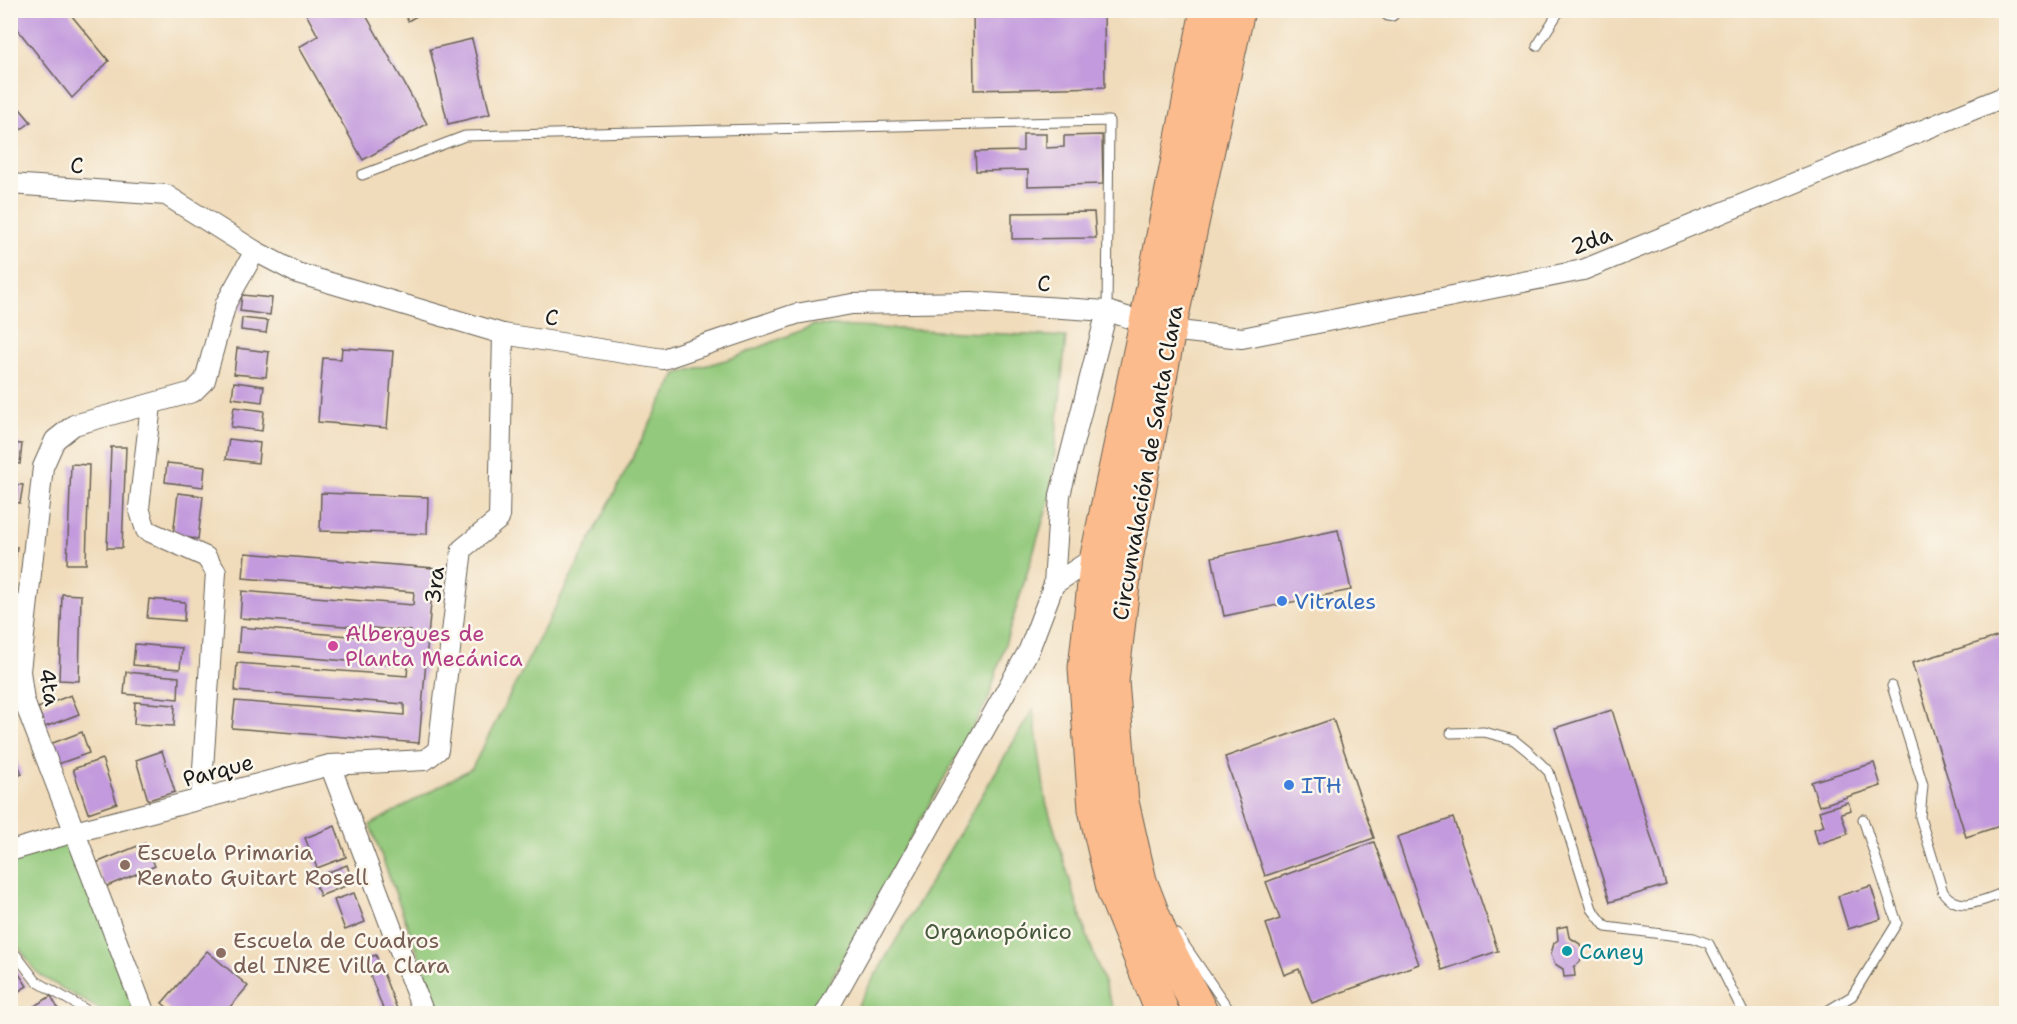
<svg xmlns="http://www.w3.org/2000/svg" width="2017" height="1024" font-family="'Shantell Sans',sans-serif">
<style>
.green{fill:#93c97b;stroke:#58724c;stroke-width:1.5}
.building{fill:#c29add}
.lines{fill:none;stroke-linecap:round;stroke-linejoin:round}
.lane-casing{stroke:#665f53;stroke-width:11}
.street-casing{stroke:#665f53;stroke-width:22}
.highway-casing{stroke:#665f53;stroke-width:35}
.lane{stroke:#fff;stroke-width:9}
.street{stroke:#fff;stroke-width:20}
.highway{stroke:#fbbb8c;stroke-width:33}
.shop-dot{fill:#3f7fe0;stroke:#fbf7ec;stroke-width:2}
.hotel-dot{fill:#d1479c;stroke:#fbf7ec;stroke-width:2}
.education-dot{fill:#8d6e63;stroke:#fbf7ec;stroke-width:2}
.culture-dot{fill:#0f9aa8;stroke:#fbf7ec;stroke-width:2}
.labels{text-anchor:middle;stroke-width:5;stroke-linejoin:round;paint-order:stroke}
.street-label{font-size:22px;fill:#1c1c1c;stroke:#fbf7ec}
.shop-label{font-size:22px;fill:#366cbe;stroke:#fbf7ec;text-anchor:start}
.hotel-label{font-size:22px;fill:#b23c85;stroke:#fbf7ec;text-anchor:start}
.education-label{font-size:22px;fill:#785e54;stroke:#fbf7ec;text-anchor:start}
.park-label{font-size:22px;fill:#46593d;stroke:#fbf7ec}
.culture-label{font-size:22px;fill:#0d838f;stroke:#fbf7ec;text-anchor:start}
</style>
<rect width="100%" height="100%" fill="#fbf7ec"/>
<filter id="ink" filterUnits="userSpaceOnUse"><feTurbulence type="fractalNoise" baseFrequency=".0167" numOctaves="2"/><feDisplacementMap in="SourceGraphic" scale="12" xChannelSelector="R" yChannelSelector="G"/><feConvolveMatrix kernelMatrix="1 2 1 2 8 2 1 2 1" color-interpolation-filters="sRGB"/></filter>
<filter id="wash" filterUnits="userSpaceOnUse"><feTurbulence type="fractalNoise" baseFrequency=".008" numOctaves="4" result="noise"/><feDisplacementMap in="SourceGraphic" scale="24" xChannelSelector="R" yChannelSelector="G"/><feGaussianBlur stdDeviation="1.35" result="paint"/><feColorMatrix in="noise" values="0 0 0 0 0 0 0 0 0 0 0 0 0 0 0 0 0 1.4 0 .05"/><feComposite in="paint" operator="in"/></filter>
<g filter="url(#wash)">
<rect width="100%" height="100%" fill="#f0dbba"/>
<!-- green -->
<g class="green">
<polygon points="814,325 1066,337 1050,498 988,700 812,1013 440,1013 370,825 472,768 676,374 736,357"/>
<polygon points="1033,709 1046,802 1085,930 1115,1013 853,1013"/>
<polygon points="74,838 137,1013 104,1012 44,978 34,969 11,936 10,858"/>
</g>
<g id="blocks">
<!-- building -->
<g class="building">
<polygon points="10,10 67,10 109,61 72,98 10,20"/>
<polygon points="304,10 363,10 427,124 363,160 299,47 318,36"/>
<polygon points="402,10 427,10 408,21"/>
<polygon points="973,10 1104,10 1105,87 974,90"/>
<polygon points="472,39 490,114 448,124 430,49"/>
<polygon points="10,97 31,122 10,138"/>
<polygon points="1023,134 1046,134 1046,148 1064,147 1064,136 1102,135 1103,184 1028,186 1028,170 976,171 975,152 1023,151"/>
<polygon points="1094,212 1096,238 1012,239 1012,213"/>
<polygon points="242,295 272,298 270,315 240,311"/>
<polygon points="242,318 268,321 266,333 241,330"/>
<polygon points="237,348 269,352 266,377 234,374"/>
<polygon points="342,348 393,351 387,428 318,422 323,358 341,359"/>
<polygon points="234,382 264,386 262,402 232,398"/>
<polygon points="234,407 264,411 262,431 231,427"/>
<polygon points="229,439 260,443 258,463 226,459"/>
<polygon points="10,443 22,444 20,464 10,463"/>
<polygon points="111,447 126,447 122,548 107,548"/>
<polygon points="167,463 205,467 203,487 165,482"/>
<polygon points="71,464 89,465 86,564 67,564"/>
<polygon points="10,484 23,485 20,503 10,502"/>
<polygon points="178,493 203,496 198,539 173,536"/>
<polygon points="321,493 428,497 427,534 320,531"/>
<polygon points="1338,530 1351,590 1224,616 1212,557"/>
<polygon points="10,546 17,547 14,569 10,569"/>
<polygon points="245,553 434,568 419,743 232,728 235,701 404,715 404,704 235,691 237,663 407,676 408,666 238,652 240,627 410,641 411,631 240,618 242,591 413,605 414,592 243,578"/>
<polygon points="62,594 81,595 79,681 59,680"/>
<polygon points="149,599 185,602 184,621 147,618"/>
<polygon points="2006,634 2006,824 1966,837 1912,663"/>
<polygon points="135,644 182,648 180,669 133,665"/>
<polygon points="126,672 179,677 178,699 124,694"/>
<polygon points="71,695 79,714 45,727 38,708"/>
<polygon points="135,702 175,705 174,726 134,724"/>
<polygon points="1612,710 1666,885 1610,902 1555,728"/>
<polygon points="1333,719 1374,838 1265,876 1225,757"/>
<polygon points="82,732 89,753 58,764 50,744"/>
<polygon points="162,751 175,792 148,800 136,760"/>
<polygon points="16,759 22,774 10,779 10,762"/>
<polygon points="102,759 117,803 88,813 73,769"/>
<polygon points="1874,763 1881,786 1819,806 1811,782"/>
<polygon points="1848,802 1851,810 1841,813 1848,834 1818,844 1814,829 1824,826 1819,811"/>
<polygon points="1453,818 1498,951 1442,970 1397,837"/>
<polygon points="335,826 346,857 317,868 305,838"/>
<polygon points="1374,842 1419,964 1312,1003 1299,969 1284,975 1266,924 1280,919 1266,882"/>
<polygon points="145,843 155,866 105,887 96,863"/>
<polygon points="347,865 353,883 320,896 313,878"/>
<polygon points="1871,886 1881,919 1848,929 1838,896"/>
<polygon points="354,893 365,922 345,930 334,900"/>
<polygon points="1567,926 1569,937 1580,944 1583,954 1580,962 1574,967 1575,976 1564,977 1563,969 1555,964 1551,954 1554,943 1558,940 1557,928"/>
<polygon points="207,951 248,986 224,1014 175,1014 162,1003"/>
<polygon points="376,955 399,1014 385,1014 364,959"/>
<polygon points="15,968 27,986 10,997 10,970"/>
<polygon points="51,996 61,1014 21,1014"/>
</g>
</g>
</g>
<g filter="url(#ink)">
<use href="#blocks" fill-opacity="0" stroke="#665f53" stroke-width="1.5"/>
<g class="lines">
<!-- lane casing -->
<g class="lane-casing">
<g id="lane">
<polyline points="1537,46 1560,10"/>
<polyline points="362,175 465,136 1109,121 1107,311"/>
<path d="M1892 686 1923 785 1920 817 1943 892C1960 915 1984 899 2006 892"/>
<polyline points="1451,733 1484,732 1514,740 1530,753 1549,772 1592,909 1606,927 1694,938 1709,944 1744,1014"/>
<polyline points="1177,934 1232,1014"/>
<polyline points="10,947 36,981 93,1014"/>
<polyline points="1822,1014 1852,996 1897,923 1863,819"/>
</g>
</g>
<!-- street casing -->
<g class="street-casing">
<g id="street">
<polyline points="1390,11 1390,10"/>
<polyline points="10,184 166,195 255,251 297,273 503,334 663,359 796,314 852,304 971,302 1107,311 1169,330 1242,338 1583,270 2006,96"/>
<polyline points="151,405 139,508 146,530 206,557 216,572 201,799"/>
<polyline points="1054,584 1060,495 1107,311"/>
<polyline points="330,765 424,1014"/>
<polyline points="10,851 75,832 330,765 425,760 438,750 462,549 499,519 503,334"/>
<polyline points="145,1014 24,701 20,671 43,467 55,440 74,425 193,392 205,380 226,303 255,251"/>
<polyline points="825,1014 1029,650 1054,584 1097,556"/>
</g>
</g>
<!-- highway casing -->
<g class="highway-casing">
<g id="highway">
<polyline points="1163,1014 1114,892 1095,809 1085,668 1097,556 1146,323 1207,10"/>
<polyline points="1202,1014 1163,940 1140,881 1122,802 1112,681 1126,559 1169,330 1238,10"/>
</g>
</g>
<!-- lane -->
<use href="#lane" class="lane"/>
<!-- street -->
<use href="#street" class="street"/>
<!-- highway -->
<use href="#highway" class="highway"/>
</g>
</g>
<!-- markers -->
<g class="shop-dot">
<circle cx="1282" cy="601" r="6"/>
<circle cx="1289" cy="785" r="6"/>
</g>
<circle class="hotel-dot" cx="333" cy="646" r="6"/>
<g class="education-dot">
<circle cx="125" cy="865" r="6"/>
<circle cx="221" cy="953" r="6"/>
</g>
<circle class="culture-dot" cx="1567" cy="951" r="6"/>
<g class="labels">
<!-- street labels -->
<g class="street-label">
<text transform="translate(77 165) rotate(4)" y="8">C</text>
<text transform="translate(1591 240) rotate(-20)" y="8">2da</text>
<text transform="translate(1044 283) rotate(4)" y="8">C</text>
<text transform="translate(552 317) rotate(9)" y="8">C</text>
<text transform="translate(1147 463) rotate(-80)" y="8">Circunvalación de Santa Clara</text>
<text transform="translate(434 585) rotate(-83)" y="8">3ra</text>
<text transform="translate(50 687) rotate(80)" y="8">4ta</text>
<text transform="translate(218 770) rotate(-15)" y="8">Parque</text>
</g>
<!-- shop labels -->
<g class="shop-label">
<text x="1294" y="609">Vitrales</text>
<text x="1301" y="793">ITH</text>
</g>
<!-- hotel labels -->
<g class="hotel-label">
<text x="345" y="641">Albergues de<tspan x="345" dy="25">Planta Mecánica</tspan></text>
</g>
<!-- education labels -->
<g class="education-label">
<text x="137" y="860">Escuela Primaria<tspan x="137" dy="25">Renato Guitart Rosell</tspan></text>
<text x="233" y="948">Escuela de Cuadros<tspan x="233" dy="25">del INRE Villa Clara</tspan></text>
</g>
<!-- park labels -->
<g class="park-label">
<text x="998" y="939">Organopónico</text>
</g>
<!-- culture labels -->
<g class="culture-label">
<text x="1579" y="959">Caney</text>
</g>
</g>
<!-- margin -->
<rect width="2017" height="1024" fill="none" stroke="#fbf7ec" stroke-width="36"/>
</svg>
